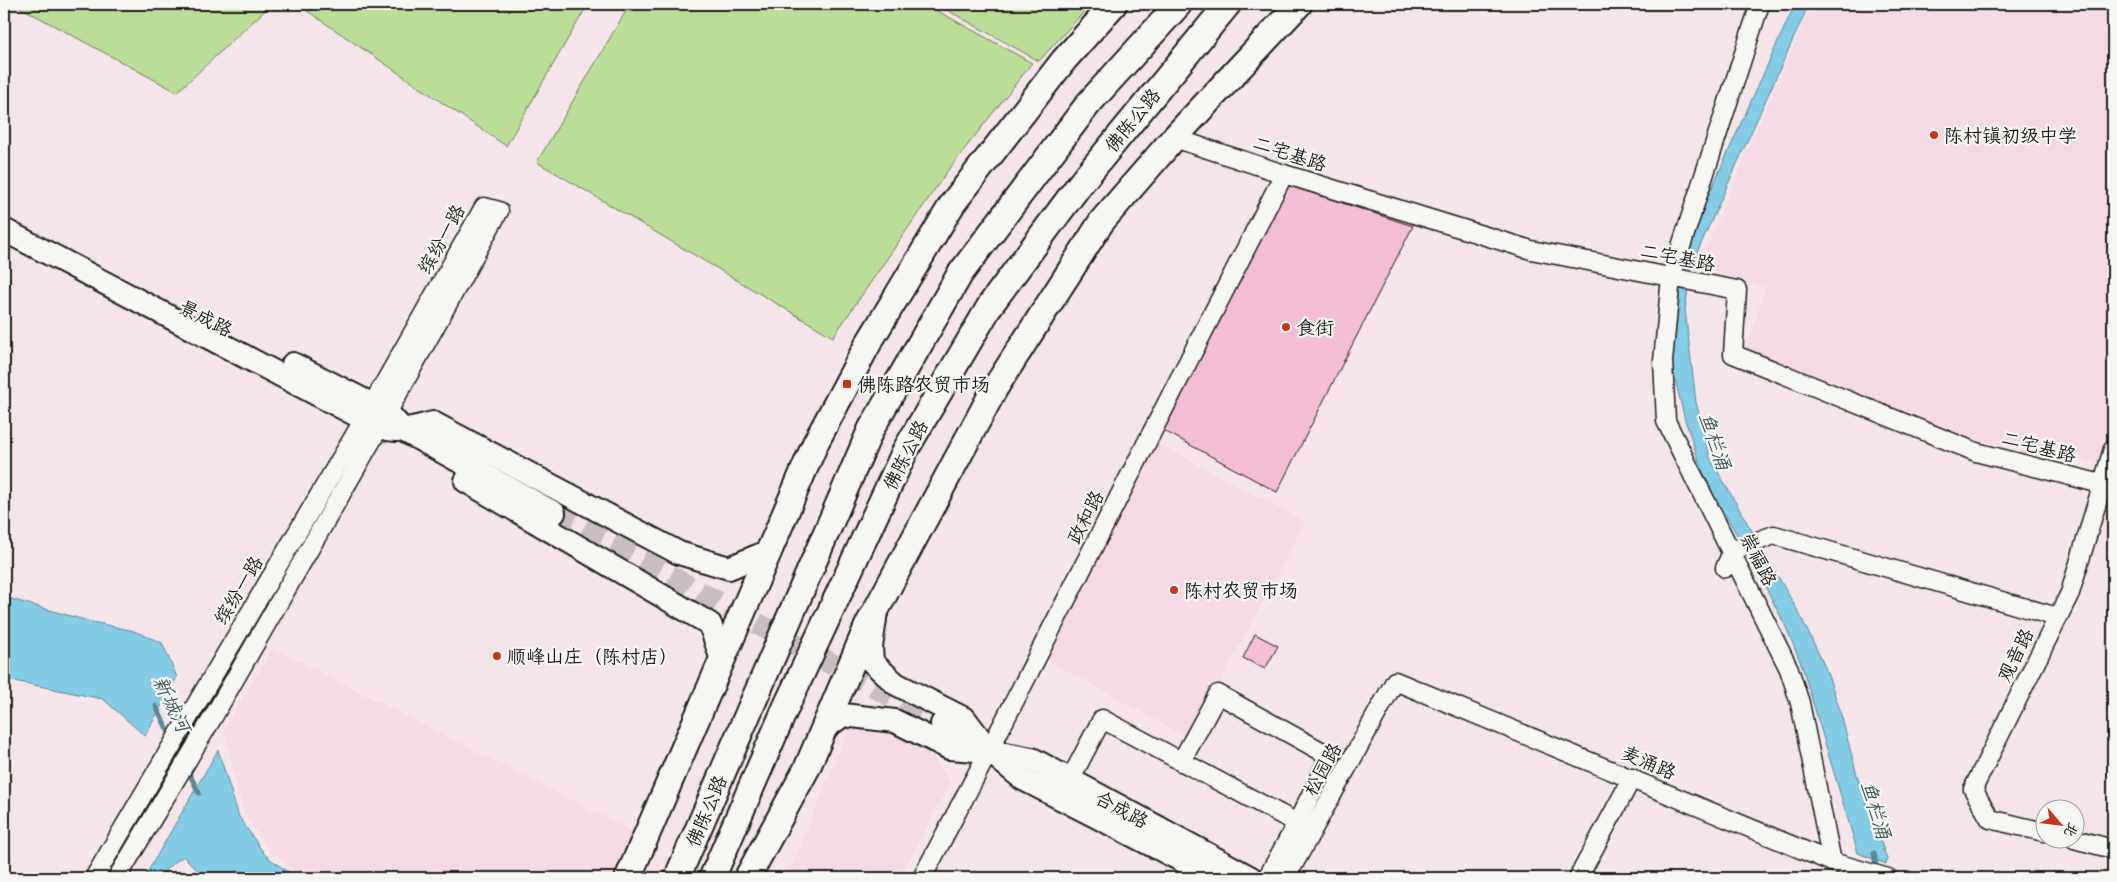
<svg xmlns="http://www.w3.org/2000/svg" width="2117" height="882" font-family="Sriracha,'LXGW WenKai TC',sans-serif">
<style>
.built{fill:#f5d9e4}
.green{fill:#badd97;stroke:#6b7c5a}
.water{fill:#84cce5;stroke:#5a8695}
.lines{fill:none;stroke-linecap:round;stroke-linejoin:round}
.stream{stroke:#5a8695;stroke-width:5}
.building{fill:#f4bdd6;stroke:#1c1c1c}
.major-tunnel{stroke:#cabdc1;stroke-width:22;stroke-dasharray:22 11;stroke-linecap:butt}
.minor-casing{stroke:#1c1c1c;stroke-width:21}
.major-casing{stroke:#1c1c1c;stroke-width:26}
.highway-casing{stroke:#1c1c1c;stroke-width:29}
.minor{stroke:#f6f6f2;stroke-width:18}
.major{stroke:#f6f6f2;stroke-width:22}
.highway{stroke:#f6f6f2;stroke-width:25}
.poi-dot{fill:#c8321e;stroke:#f6f6f2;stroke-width:2}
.labels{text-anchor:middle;stroke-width:4.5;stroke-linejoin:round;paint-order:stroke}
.street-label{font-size:19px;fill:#1c1c1c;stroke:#f6f6f2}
.poi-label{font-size:19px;fill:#1c1c1c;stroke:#f6f6f2;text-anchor:start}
.water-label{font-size:20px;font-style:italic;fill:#405a62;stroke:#f6f6f2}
</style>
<rect width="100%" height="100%" fill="#f5e5ea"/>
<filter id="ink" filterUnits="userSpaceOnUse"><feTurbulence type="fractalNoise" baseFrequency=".02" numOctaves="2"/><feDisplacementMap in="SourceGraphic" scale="10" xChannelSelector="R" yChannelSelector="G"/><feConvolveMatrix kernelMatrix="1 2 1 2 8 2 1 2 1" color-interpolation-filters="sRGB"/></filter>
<g filter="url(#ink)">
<!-- built -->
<g class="built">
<polygon points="1812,4 2113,4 2113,423 2099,463 1977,440 1746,351 1765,288 1697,267"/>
<polygon points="1155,442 1305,522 1190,739 1044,658"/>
<polygon points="273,648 636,833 617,878 305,878 268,850 243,812 224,730"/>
<polygon points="876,725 924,744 950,782 900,878 787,878 850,726"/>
</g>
<!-- green -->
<g class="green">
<polygon points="14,4 272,4 177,92"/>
<polygon points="297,4 588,4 506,146"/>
<polygon points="630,4 925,4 1032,63 946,173 833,337 537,162"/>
<polygon points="936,4 1091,4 1039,61"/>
</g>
<!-- water -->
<g class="water">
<polygon points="1795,4 1809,4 1691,266 1685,310 1696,402 1710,458 1800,615 1825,667 1839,707 1858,779 1887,859 1886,864 1858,853 1802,666 1786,627 1747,551 1715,498 1702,470 1685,420 1670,358 1673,299 1691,234"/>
<polygon points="4,597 88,621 134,631 162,643 177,677 145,736 103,699 4,679"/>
<polygon points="218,750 239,817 265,855 296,878 205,878 183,856 166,869 163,878 144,878"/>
</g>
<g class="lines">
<!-- stream -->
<g class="stream">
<polyline points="156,706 171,737"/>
<polyline points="187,769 199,793"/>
<polyline points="1874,853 1877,872"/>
</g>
</g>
<!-- building -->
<g class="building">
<polygon points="1284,184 1413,226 1277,492 1159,428"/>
<polygon points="1255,634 1278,646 1265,669 1243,658"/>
</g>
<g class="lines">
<!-- major-tunnel -->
<polyline class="major-tunnel" points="554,513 942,724"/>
<!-- minor casing -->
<g class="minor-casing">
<g id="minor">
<polyline points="1760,4 1671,277 1663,361 1666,421 1789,669 1800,703 1832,862"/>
<polyline points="1174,138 1284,174 1531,250 1737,290 1733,354 1976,452 2113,487"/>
<polyline points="1725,568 1732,552 1736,549 1774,535 2057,617"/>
<polyline points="1181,762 1218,694 1330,756 1297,823"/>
<polyline points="1070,780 1102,719 1297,823 1267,878"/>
<polyline points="2044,832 1990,819 1973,789 2070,593 2113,449"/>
<polyline points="2074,839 2113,849"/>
<polyline points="94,878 364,419 484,207 499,211 379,428 213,717 117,878"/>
<polyline points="922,878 989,751 1284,174"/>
<polyline points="1286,878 1395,681 1832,862 1888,878"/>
<polyline points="1578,878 1632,778"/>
</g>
</g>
<!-- major casing -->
<g class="major-casing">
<g id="major">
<path d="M4 230 364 419C391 436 405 430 433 423L679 553 729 568 769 551"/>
<polyline points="293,364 387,412 403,430 554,513"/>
<polyline points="466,481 710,624 722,660"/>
<polyline points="875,619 871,647 872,662 896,684 965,719 984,744"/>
<polyline points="942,724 989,751 1023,779 1216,878"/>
<polyline points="824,729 843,715 895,721 949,748 989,751 1032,759 1251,878"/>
</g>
</g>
<!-- highway casing -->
<g class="highway-casing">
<g id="highway">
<polyline points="628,878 816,442 868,344 953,203 1064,60 1114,4"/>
<polyline points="677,878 871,429 960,274 1089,103 1179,4"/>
<polyline points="712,878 786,707 906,449 991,304 1080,184 1228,4"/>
<polyline points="747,878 807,768 868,625 995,388 1102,221 1174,138 1299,4"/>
</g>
</g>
<!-- minor -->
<use href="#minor" class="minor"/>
<!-- major -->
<use href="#major" class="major"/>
<!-- highway -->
<use href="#highway" class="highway"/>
</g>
</g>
<!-- markers -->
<g class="poi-dot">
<circle cx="1934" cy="135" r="5"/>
<circle cx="1286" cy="327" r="5"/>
<rect x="842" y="379" width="10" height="10" rx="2.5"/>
<circle cx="1174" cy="590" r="5"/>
<circle cx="497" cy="656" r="5"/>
</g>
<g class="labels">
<!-- street labels -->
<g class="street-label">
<text transform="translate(1132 120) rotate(-51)" y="7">佛陈公路</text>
<text transform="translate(1290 153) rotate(18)" y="7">二宅基路</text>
<text transform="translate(441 239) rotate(-61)" y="7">缤纷一路</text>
<text transform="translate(1678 257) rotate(11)" y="7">二宅基路</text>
<text transform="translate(206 318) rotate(27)" y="7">景成路</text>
<text transform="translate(2039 446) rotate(14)" y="7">二宅基路</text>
<text transform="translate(905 455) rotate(-63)" y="7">佛陈公路</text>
<text transform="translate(1085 517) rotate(-63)" y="7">政和路</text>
<text transform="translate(1759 559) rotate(63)" y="7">崇福路</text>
<text transform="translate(238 590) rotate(-59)" y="7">缤纷一路</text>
<text transform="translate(2015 655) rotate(-64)" y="7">观音路</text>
<text transform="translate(1649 762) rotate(23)" y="7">麦涌路</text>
<text transform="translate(1322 769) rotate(-61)" y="7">松园路</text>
<text transform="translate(1122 809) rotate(28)" y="7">合成路</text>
<text transform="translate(706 811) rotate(-67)" y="7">佛陈公路</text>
</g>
<!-- poi labels -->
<g class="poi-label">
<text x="1944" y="142">陈村镇初级中学</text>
<text x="1296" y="334">食街</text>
<text x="857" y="391">佛陈路农贸市场</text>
<text x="1184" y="597">陈村农贸市场</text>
<text x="507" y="663">顺峰山庄（陈村店）</text>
</g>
<!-- water labels -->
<g class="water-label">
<text transform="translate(1715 441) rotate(71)" y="7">鱼栏涌</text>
<text transform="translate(172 704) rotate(64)" y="7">新城河</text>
<text transform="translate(1876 810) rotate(73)" y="7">鱼栏涌</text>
</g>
</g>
<!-- margin -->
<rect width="2117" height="882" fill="none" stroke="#f6f6f2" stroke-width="20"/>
<rect x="10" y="10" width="2097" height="862" fill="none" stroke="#1c1c1c" stroke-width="2" filter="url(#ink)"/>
<!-- north arrow -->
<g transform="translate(2060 824) rotate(118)"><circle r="24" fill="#f6f6f2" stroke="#9f9f9c"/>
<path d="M0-4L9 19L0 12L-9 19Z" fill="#c8321e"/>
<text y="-8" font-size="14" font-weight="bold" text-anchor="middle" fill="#1c1c1c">北</text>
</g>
</svg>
